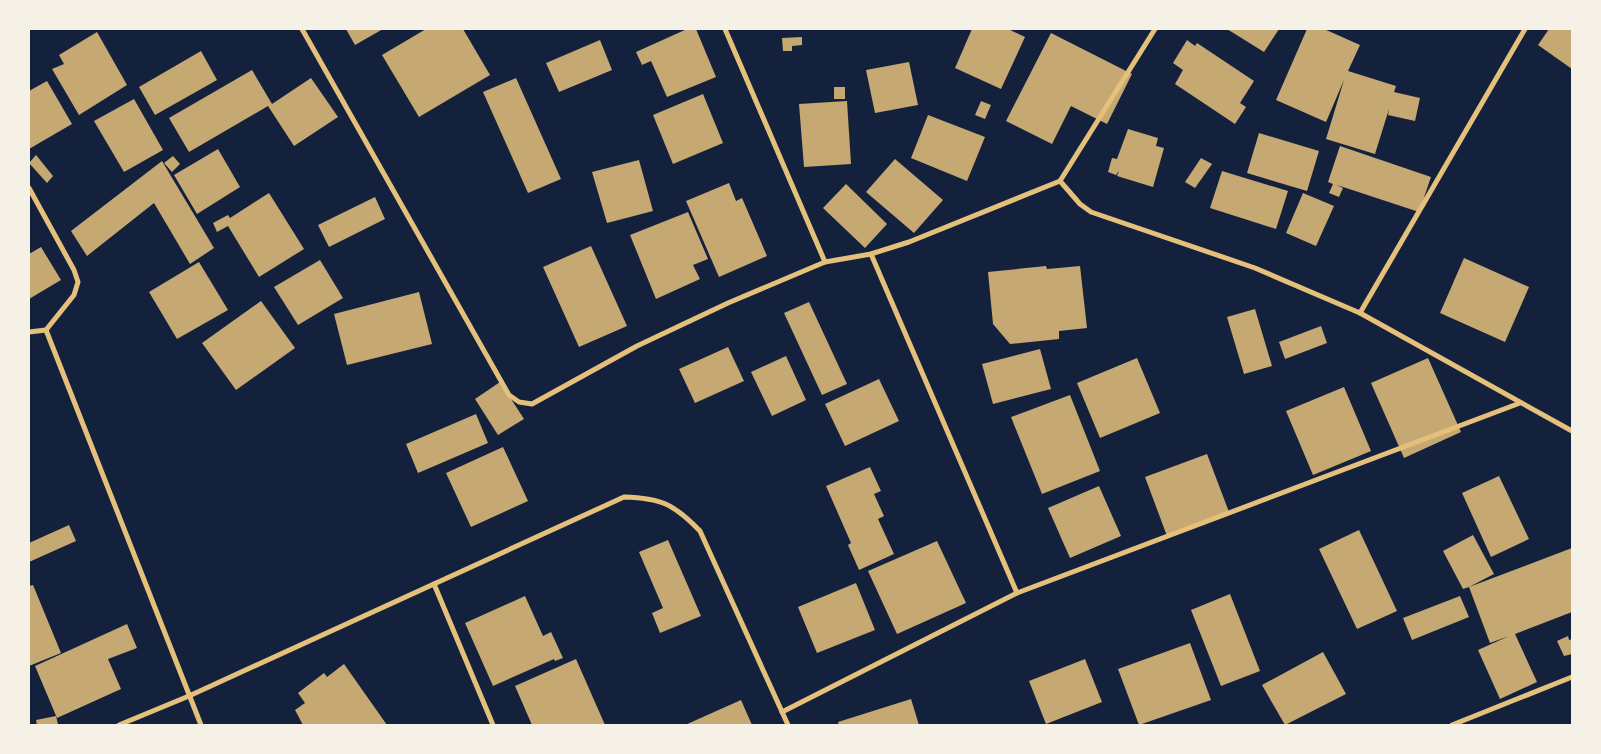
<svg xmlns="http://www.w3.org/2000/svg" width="1601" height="754" font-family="'DM Sans',sans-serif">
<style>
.building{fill:#c6a872}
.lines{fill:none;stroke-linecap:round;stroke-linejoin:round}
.minor{stroke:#e5c07b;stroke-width:5}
</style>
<rect width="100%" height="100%" fill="#14213d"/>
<!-- building -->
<g class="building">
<polygon points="346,29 383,29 355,45"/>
<polygon points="426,29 463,29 490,75 419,117 382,55"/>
<polygon points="687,29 696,29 716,77 667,97 651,61 642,65 636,52"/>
<polygon points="972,29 1008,29 1025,37 1001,89 955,68"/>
<polygon points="1227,29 1279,29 1264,52"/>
<polygon points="1307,29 1324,29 1360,45 1348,71 1396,86 1394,92 1420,98 1415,121 1388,115 1389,109 1375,154 1326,139 1344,80 1326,122 1276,100"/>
<polygon points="1549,29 1572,29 1572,69 1538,45"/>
<polygon points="97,32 127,85 79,115 52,69 64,64 59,55"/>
<polygon points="1051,33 1132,74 1107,124 1071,106 1052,144 1006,121"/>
<polygon points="802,37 802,45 792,46 792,51 783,51 782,38"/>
<polygon points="600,40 612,70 559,92 546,63"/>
<polygon points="1187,40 1195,46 1197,43 1254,81 1240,103 1246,107 1235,124 1175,84 1183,70 1173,63"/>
<polygon points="201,51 217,80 155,115 139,87"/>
<polygon points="909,62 918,105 875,113 866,70"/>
<polygon points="252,70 272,104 311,78 338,117 294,146 268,106 189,152 169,118"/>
<polygon points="516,78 561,179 528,193 483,92"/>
<polygon points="47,81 72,124 29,149 29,91"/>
<rect x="834" y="87" width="11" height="12"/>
<polygon points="703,94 723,143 673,164 653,115"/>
<polygon points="134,99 163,150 124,172 94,121"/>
<polygon points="847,101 851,164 804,167 799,104"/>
<polygon points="981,101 991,105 985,119 975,115"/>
<polygon points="928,115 985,137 967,181 911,158"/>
<polygon points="1128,129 1158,138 1156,146 1164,148 1153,187 1117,176 1119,171 1116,175 1108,172 1112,158 1117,159"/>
<polygon points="1259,133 1319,151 1307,191 1247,173"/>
<polygon points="1340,146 1431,177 1419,212 1337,185 1343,188 1339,197 1329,193 1333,184 1328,182"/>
<polygon points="218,149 240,187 197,214 174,175"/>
<polygon points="36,155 53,176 47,183 29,163"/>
<polygon points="173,156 180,164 172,172 164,163"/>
<polygon points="1201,158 1212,164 1195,188 1185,182"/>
<polygon points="895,159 943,200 914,233 866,192"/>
<polygon points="639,160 653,211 607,223 592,172"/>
<polygon points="162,161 214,248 190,264 154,203 87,256 71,231"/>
<polygon points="1222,171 1288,191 1276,229 1210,208"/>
<polygon points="729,183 736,201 742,198 767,256 719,277 686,201"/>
<polygon points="846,184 887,224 865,248 823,208"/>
<polygon points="269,193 304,249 259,277 228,226 217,232 213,223 228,215 230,218"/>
<polygon points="1303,193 1334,206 1316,246 1286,233"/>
<polygon points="375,197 385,219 329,247 318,225"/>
<polygon points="688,212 708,259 693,265 700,279 656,299 630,235"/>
<polygon points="591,246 627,326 579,347 543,267"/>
<polygon points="41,247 61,280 29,299 29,254"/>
<polygon points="1464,258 1529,287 1505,342 1440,313"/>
<polygon points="320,260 343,298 298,325 274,287"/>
<polygon points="199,262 228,310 177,339 149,292"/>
<polygon points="1046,266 1047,269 1080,266 1087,328 1059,331 1059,339 1010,344 993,324 988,272"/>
<polygon points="419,292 432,344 347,365 334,314"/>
<polygon points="261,301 295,348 236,390 202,343"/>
<polygon points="809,302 847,384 822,395 784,313"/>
<polygon points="1255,309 1272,366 1244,374 1227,317"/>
<polygon points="1321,326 1327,343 1285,359 1279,342"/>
<polygon points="728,347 744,381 695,403 679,369"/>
<polygon points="1040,349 1051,389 993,404 982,364"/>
<polygon points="786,356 806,400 772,416 751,372"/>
<polygon points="1137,358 1160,413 1100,438 1077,383"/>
<polygon points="1428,358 1461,432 1404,458 1371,383"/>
<polygon points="879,379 899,421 845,446 825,404"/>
<polygon points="500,382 524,419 498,435 475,399"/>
<polygon points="1344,387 1371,451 1313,475 1286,411"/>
<polygon points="1070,395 1100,471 1042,494 1011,417"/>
<polygon points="476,414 488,443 418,473 406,444"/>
<polygon points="503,447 528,501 471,527 446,473"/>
<polygon points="1207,454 1229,512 1167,536 1145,477"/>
<polygon points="870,467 881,491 874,494 884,516 878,519 894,554 859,570 848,545 851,543 826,486"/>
<polygon points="1499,476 1529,539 1491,557 1462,493"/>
<polygon points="1099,486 1121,536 1070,558 1048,508"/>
<polygon points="69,525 76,541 29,562 29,543"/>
<polygon points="1359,530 1397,611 1357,629 1319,549"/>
<polygon points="1473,535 1494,574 1469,587 1572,548 1572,612 1515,634 1537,682 1500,699 1478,650 1509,636 1490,643 1469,587 1463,589 1443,551"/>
<polygon points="668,540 701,616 660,633 652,613 663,608 639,552"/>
<polygon points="937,541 966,603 897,634 868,571"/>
<polygon points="856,583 875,630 817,653 798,607"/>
<polygon points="33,585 61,653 29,666 29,586"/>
<polygon points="1230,594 1260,671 1221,686 1191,610"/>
<polygon points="525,596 543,636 551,632 563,658 555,661 554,659 493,686 465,623"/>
<polygon points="1460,596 1469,617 1412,640 1403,618"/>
<polygon points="127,624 137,648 108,659 121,689 57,718 35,666"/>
<polygon points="1568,636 1569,640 1572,639 1572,654 1564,656 1557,641"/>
<polygon points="1190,643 1211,700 1139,725 1118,669"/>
<polygon points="1323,652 1346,694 1285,725 1262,685"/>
<polygon points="576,659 605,725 532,725 515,686"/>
<polygon points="1085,659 1102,702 1046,724 1029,681"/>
<polygon points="344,664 356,681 387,725 303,725 295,710 305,703 298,693 324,673 327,677"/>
<polygon points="911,699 919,725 839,725 838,722"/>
<polygon points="741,700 752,725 685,725"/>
<polygon points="56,716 58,724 37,725 36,720"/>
</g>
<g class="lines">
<!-- minor -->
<g class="minor">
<polyline points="302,29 509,395 519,402 532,404 637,346 728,303 825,262 871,254 909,242 1060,181 1155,29"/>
<polyline points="725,29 825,262"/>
<polyline points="1060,181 1080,204 1091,212 1255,268 1360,313 1572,431"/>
<polyline points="29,188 74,270 78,282 74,295 46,330 201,725"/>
<polyline points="871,254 1017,593 1520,403"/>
<polyline points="1360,313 1525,29"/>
<polyline points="29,332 46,330"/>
<polyline points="434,584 493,725"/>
<polyline points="782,712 1017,593"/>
<path d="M119 725 189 696 624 497C661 498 674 504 700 531L788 725"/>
<polyline points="1452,725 1572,677"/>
</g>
</g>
<!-- border -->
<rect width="1601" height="754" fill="none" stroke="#f6f1e7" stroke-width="60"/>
</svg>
